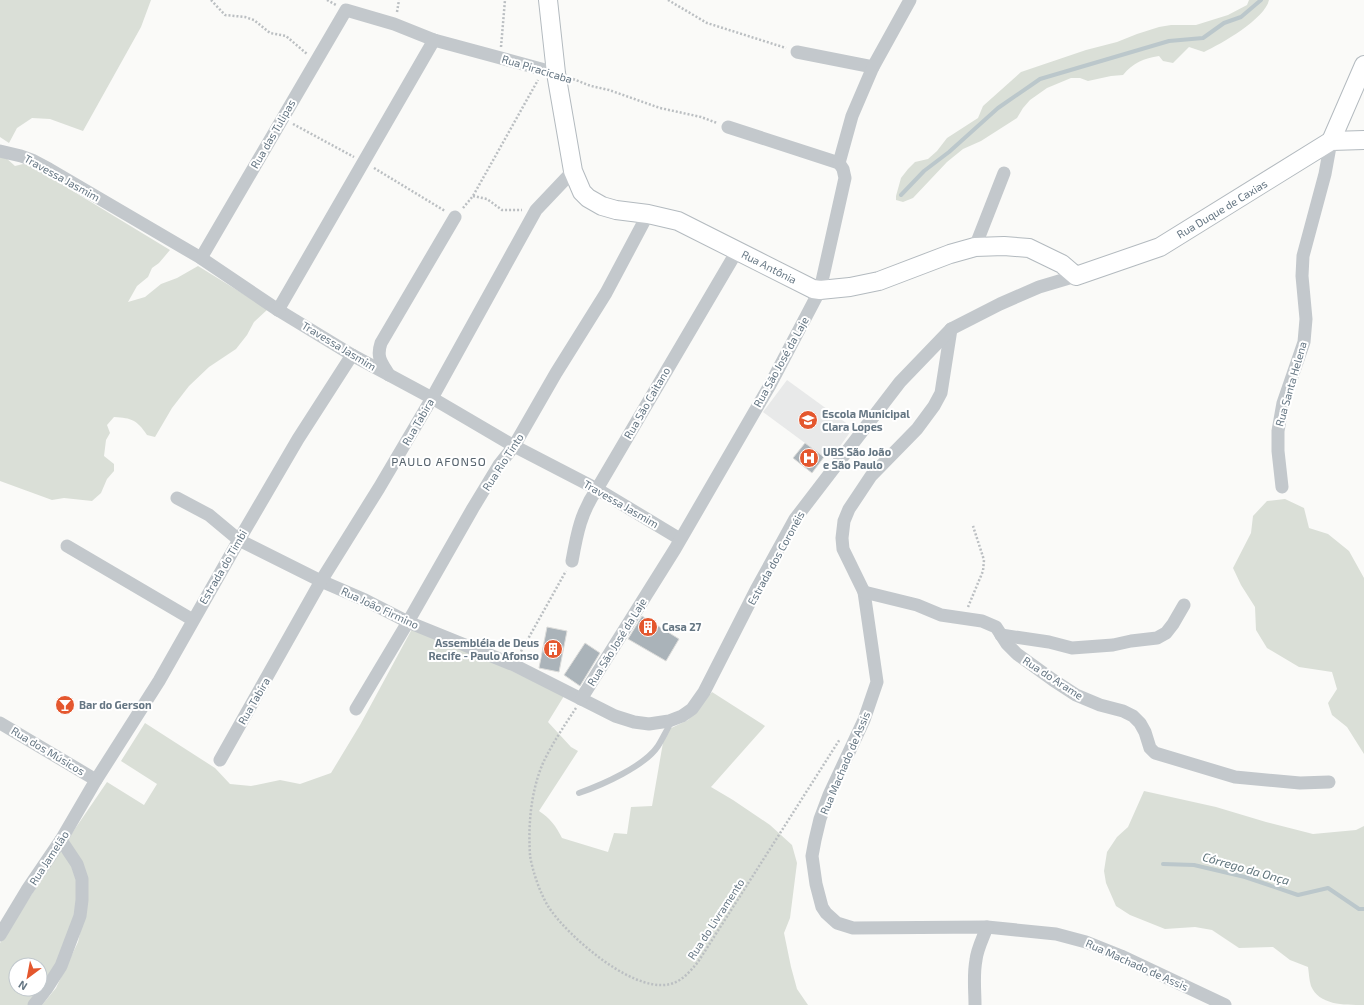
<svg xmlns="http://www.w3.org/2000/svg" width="1364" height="1005" font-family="'Exo 2',sans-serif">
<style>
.built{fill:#e8e9e9}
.green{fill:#dadfd7;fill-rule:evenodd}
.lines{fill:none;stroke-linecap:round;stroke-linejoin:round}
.stream{stroke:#bbc7cb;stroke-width:4}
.building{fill:#aab3b9;stroke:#dcdcda}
.secondary-casing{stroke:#b3babf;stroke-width:20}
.path{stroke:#bbbfc2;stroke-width:2.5;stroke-dasharray:2 2;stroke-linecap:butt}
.lane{stroke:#c3c8cc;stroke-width:6}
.street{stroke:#c3c8cc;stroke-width:13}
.secondary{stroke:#fff;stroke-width:18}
.labels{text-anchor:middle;stroke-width:4;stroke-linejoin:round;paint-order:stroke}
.street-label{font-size:11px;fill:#657683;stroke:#fff}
.poi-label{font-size:11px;font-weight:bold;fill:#657683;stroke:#fff;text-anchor:start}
.neighbourhood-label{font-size:12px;letter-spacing:1px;fill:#57646e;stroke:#fff}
.water-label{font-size:12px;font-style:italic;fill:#60757c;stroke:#fff}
</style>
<rect width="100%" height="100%" fill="#fafaf8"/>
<!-- built -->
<polygon class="built" points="787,380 853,428 833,456 828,452 824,457 763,412"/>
<!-- green -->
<g class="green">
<polygon points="0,0 151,0 141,27 83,131 50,119 32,118 17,128 9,143 0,137"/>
<path d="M1249 0H1269C1265 19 1221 44 1204 52L1189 47 1173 63 1163 61 1159 56C1144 58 1133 63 1123 75L1111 76 1088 81 1080 78H1071L1047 88 1030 100 1023 108 1017 118 981 141 963 149 947 162 913 198 903 202 896 200V196L901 178 908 169 915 162 928 159 937 151 947 138 978 118 983 106 1021 72 1086 50 1117 42 1137 34 1159 27 1171 25H1196L1228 15 1247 5Z"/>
<path d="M0 156 5 157 15 166 23 164 30 165 170 250 159 263 152 268 148 277 137 286 128 302 145 297 161 284 177 278 198 266 268 309 254 322 247 335 236 349 209 367 189 386 172 408 155 437 147 435C137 420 132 418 114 417L107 425 110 433 106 440 104 456 114 464V471L107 479 101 493 92 501 64 498 52 500 0 481Z"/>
<polygon points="1285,499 1304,508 1309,528 1328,534 1349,551 1364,578 1364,754 1347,727 1332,715 1328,703 1337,689 1332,672 1299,667 1267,648 1256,630 1255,607 1241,585 1233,568 1251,533 1253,516 1267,501"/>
<path d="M412 629 502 666 564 696 548 722 571 747 578 751 539 811C550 818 556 826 562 838L608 852 614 833 627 834 631 807 652 806 665 731 688 720 712 692 765 726 711 787 733 800 770 825 792 845 797 863 790 918 784 933 791 967 797 989 808 1005H42L56 988 78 942 87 901 68 839 107 782 144 805 157 784 121 761 145 723 215 768 230 784 251 786 280 780 300 784 331 773 360 725Z"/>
<path d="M1144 791 1216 807 1266 822 1313 834 1356 830 1364 826V1005C1343 1005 1319 1005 1311 986 1309 980 1309 973 1308 967L1290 960 1273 947 1239 948 1212 930 1195 927 1165 929 1130 915 1116 906 1106 883 1104 871 1107 852 1117 837 1128 827Z"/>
<path d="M60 851C66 856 73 863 75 870 85 898 65 952 50 976 44 986 36 996 28 1005H0V943ZM16 965H40V989H16Z"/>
</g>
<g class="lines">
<!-- stream -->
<g class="stream">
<polyline points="901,195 924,171 949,152 998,108 1040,79 1169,41 1203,38 1224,23 1241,17 1261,0"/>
<polyline points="1163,864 1194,865 1245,877 1298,895 1328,888 1359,909 1364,909"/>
</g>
</g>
<!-- building -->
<g class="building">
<polygon points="805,443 824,457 812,473 793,458"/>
<polygon points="642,616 679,639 666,661 628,639"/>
<polygon points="547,627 567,631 559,672 539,668"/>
<polygon points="585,643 600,653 580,686 564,675"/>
</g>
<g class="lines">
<!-- secondary casing -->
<g class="secondary-casing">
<g id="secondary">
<polyline points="548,0 556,73 573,171 582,192 588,198 602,206 616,210 648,214 678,221 813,289 820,290 850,287 879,281 950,254 975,247 1004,246 1029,248 1062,264 1076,276 1160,247 1331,141 1364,140"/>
<polyline points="1331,141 1364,65"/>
</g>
</g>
<!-- path -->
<g class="path">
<polyline points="211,0 225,15 245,17 254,20 270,33 286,36 307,54"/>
<polyline points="327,0 336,5"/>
<polyline points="668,0 707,23 786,48"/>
<polyline points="397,12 399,0"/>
<polyline points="501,47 505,0"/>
<polyline points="573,79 591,86 609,90 660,108 701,117 717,123"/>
<polyline points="293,124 354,157"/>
<polyline points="374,168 445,211"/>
<polyline points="473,196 487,199 502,210 522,210"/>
<polyline points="463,208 473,196 538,80"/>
<polyline points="968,607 983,571 984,560 973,526"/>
<polyline points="519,655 566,571"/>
<path d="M576 708C564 726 552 744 543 763 531 791 528 824 530 855 532 870 540 893 548 906 566 935 639 1000 676 982 685 978 692 969 698 962L840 739"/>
</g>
<!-- lane -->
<path class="lane" d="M579 793C602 785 645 766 658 746 663 738 667 729 672 721"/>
<!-- street -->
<g class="street">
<polyline points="797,52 873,67"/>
<polyline points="728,127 839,163"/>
<polyline points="0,151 21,156 32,160 49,169 201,258 278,310 352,355 432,398 514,446 597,489 680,539"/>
<polyline points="975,247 1004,173"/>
<polyline points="201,258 346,10 394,24 434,40 556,73"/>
<polyline points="278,310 434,40"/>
<polyline points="951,329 941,393 934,406 917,429 871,476 849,509 844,521 842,538 843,549 864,592 877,682 864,720 829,795 820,819 815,840 812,856 816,884 822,907 826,913 837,923 853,928 987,927 1056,934 1086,942 1121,956 1225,1005"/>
<path d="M389 375C382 363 376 358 381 343L455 217"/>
<polyline points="1282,487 1278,451 1278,431 1283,403 1304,342 1306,319 1302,276 1303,256 1325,174 1331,141"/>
<polyline points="177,498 209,515 239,540 321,581 365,600 408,622 514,665 615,716 634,722 649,724 669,721 682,716 692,709 704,692 756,590 795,519 900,382 951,329 1000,304 1039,287 1076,276"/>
<polyline points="67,546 193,620"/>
<path d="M572 561C577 533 581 512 597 489L737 251"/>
<polyline points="864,592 917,605 941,615 982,621 996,627 1007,644 1017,654 1053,680 1076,695 1100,705 1123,711 1133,716 1140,723 1145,732 1150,748 1155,753 1235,777 1300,783 1329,782"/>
<polyline points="1001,635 1049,642 1072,648 1113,645 1131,641 1157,638 1166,633 1173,624 1184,605"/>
<polyline points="581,699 675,549 770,385 820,290 845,178 843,169 839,163 852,116 873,67 910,0"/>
<polyline points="356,709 408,622 473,508 499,465 514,446 556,373 606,293 648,214"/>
<polyline points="0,723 96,780"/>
<polyline points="220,760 321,581 379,488 432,398 536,210 573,171"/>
<polyline points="0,935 27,890 61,840 96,780 159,681 239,540 298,439 352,355"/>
<polyline points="34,1005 47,988 61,966 80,916 82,900 82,879 77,864 61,840"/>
<path d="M975 1005C975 990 973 975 976 960 977 949 983 938 987 927"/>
</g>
<!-- secondary -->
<use href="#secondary" class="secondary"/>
</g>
<!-- icons -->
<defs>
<g id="school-disc" transform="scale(1)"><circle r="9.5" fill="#e4572e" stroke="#fff"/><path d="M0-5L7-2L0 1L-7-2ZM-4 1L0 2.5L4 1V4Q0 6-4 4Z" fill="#fff"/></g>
<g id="hospital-disc" transform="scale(1)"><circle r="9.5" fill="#e4572e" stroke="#fff"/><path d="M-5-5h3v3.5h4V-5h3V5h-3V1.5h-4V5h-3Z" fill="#fff"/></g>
<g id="building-disc" transform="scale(1)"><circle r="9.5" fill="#e4572e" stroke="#fff"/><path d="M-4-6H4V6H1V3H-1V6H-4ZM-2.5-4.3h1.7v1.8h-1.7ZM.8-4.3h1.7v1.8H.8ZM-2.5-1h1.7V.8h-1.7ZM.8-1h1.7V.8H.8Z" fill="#fff"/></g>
<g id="bar-disc" transform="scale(1)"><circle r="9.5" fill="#e4572e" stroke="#fff"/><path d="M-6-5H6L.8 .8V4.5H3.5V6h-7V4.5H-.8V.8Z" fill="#fff"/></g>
</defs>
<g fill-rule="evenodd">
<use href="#school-disc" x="808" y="420"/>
<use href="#hospital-disc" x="809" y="458"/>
<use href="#building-disc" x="648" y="627"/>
<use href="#building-disc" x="553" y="649"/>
<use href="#bar-disc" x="65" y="705"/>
</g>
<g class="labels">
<!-- street labels -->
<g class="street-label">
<text transform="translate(537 69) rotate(17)" y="4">Rua Piracicaba</text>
<text transform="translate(273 134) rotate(-60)" y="4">Rua das Tulipas</text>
<text transform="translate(62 178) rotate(29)" y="4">Travessa Jasmim</text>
<text transform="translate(1222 209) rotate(-31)" y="4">Rua Duque de Caxias</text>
<text transform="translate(769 267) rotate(27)" y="4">Rua Antônia</text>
<text transform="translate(339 346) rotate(31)" y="4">Travessa Jasmim</text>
<text transform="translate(781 362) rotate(-61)" y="4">Rua São José da Laje</text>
<text transform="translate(1291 384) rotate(-74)" y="4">Rua Santa Helena</text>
<text transform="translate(647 403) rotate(-60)" y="4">Rua São Caitano</text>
<text transform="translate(418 422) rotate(-60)" y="4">Rua Tabira</text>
<text transform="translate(503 462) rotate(-57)" y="4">Rua Rio Tinto</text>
<text transform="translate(621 504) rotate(30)" y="4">Travessa Jasmim</text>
<text transform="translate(776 558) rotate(-61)" y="4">Estrada dos Coronéis</text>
<text transform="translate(223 567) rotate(-60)" y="4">Estrada do Timbi</text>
<text transform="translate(380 608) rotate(25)" y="4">Rua João Firmino</text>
<text transform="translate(617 642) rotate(-58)" y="4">Rua São José da Laje</text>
<text transform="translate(1053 678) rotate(33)" y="4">Rua do Arame</text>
<text transform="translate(254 701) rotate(-60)" y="4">Rua Tabira</text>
<text transform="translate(48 751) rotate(31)" y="4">Rua dos Músicos</text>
<text transform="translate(845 763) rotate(-67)" y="4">Rua Machado de Assis</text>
<text transform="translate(49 858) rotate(-57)" y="4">Rua Jamelão</text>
<text transform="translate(716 919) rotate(-57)" y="4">Rua do Livramento</text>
<text transform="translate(1137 965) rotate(24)" y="4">Rua Machado de Assis</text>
</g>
<!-- poi labels -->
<g class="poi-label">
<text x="822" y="418">Escola Municipal<tspan x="822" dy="13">Clara Lopes</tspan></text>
<text x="823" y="456">UBS São João<tspan x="823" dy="13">e São Paulo</tspan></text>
<text x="662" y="631">Casa 27</text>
<text x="539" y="647" text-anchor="end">Assembléia de Deus<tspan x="539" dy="13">Recife - Paulo Afonso</tspan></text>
<text x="79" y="709">Bar do Gerson</text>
</g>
<!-- neighbourhood labels -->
<g class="neighbourhood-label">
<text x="439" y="466">PAULO AFONSO</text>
</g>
<!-- water labels -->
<g class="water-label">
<text transform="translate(1246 869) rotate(16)" y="4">Córrego da Onça</text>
</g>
</g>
<!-- north arrow -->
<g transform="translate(28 977) rotate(212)"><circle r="19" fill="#ffffff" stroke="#c1c8cd"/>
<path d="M0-3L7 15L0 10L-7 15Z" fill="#e4572e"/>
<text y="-6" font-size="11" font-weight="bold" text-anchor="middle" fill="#657683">N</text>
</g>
</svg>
